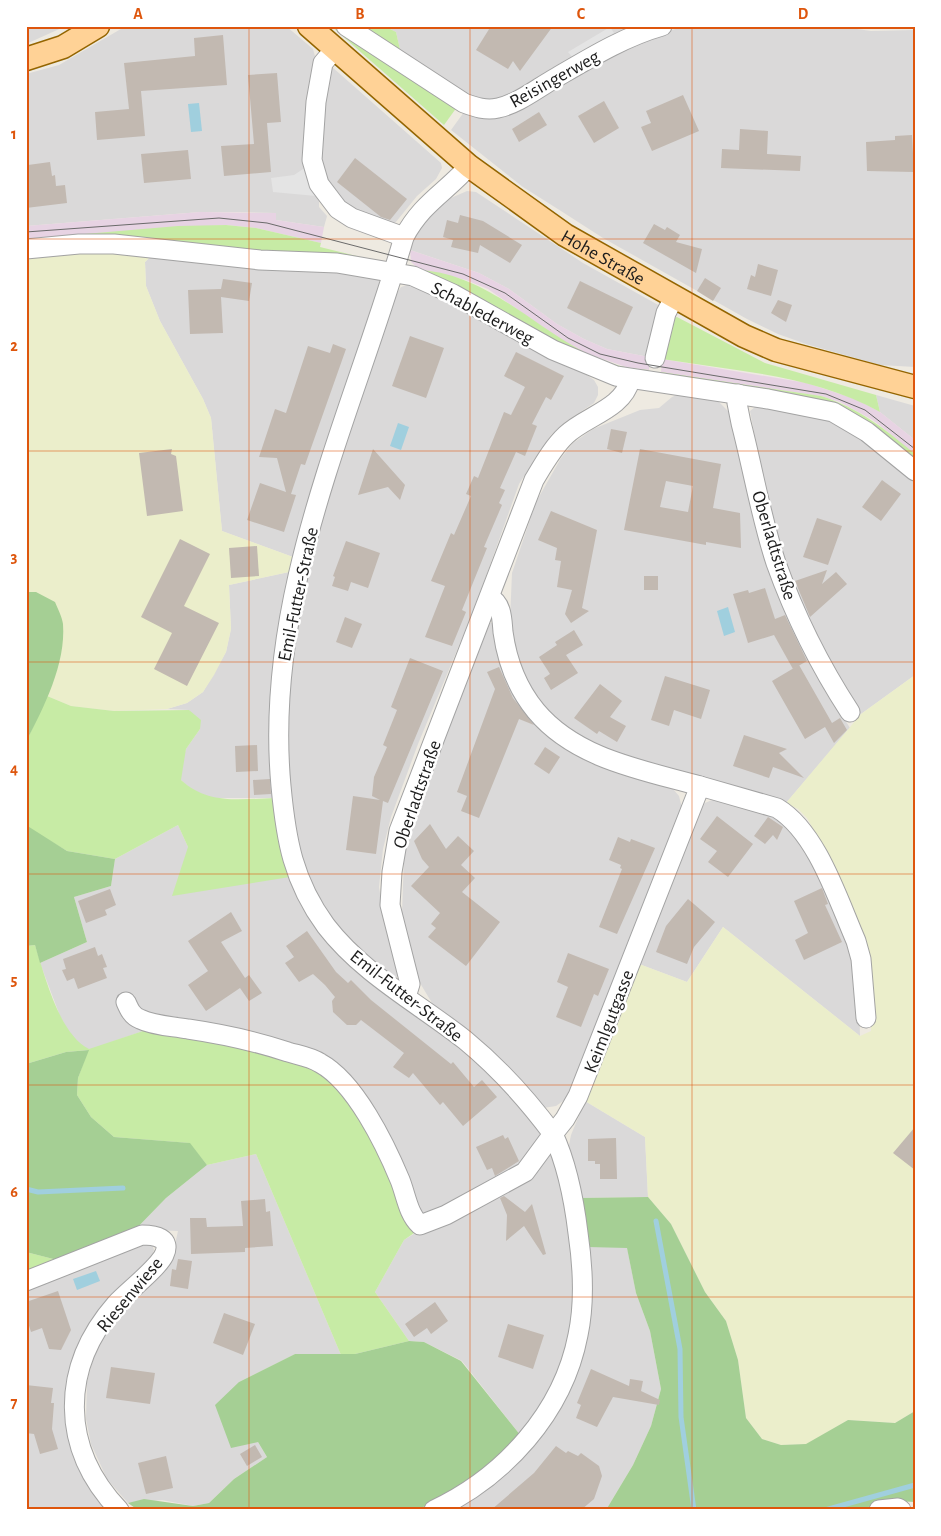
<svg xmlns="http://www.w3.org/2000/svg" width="941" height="1536" font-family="'Alegreya Sans',sans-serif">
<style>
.residential{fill:#dad9d9}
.industrial{fill:#e7d3e3}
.farmland{fill:#ebeecb}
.grass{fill:#c7eba5}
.forest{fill:#a5cf94}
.parking{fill:#e4e4e4}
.water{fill:#a0cfde}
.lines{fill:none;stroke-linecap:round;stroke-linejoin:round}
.stream{stroke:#a0cfde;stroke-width:5}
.building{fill:#c2b9b1;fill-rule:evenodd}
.minor-casing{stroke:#a3a3a3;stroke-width:21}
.major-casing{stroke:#946500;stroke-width:25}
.minor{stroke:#fff;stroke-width:19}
.major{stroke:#ffd296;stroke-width:22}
.tram{stroke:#6a6a6a;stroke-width:1}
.grid{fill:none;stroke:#de560d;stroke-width:1;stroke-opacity:0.55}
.labels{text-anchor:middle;stroke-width:5;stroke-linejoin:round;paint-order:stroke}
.street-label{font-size:19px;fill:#1c1c1c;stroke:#fff}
.neatline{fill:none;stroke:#de560d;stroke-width:2}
.grid-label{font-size:16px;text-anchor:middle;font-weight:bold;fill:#de560d}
</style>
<rect width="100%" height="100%" fill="#eeeae1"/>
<!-- residential -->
<g class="residential">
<polygon points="26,26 66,26 26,44"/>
<polygon points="126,26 286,26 313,49 317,63 314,193 319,201 319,207 327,216 324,227 276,220 276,213 239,212 200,212 26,226 26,74 59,65"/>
<polygon points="384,26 621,26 626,32 535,87 493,102 476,99 401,54 396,32"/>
<polygon points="686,26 836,26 871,31 915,30 915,367 880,365 806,344 778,334 747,319 603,238 561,211 523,187 451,130 464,112 483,118 500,118 591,65 658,34"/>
<polygon points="332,67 441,163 442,168 436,179 417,196 391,228 354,210 338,197 331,187 323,170 320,132"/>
<polygon points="467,191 476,192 583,263 660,306 649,357 607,349 584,339 557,324 509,289 479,273 410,250 419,227 444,201"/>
<polygon points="152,255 297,266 378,277 380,283 314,480 293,557 222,531 211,418 203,399 160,321 146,286 145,262"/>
<polygon points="414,283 584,373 594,380 598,387 598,395 594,403 565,422 551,435 519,484 475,607 418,744 391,817 383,849 379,887 385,923 400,975 393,979 338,929 306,877 291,826 287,696 307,557 392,301 401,287"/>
<polygon points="679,394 717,400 728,411 736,426 828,692 850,728 786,803 618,755 594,746 559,723 544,707 521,670 514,648 510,620 512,573 536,502 561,458 573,443 593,429 640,410 659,408 672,397"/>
<polygon points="876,395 915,406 915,440 880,412"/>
<polygon points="764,406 839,421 915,477 915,675 861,714 848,696 811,626 779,547 768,506 750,411 755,407"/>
<polygon points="289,572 277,647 275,798 213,798 193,791 181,780 181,766 186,749 200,729 189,710 167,709 187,703 203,692 226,652 231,629 229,585"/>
<polygon points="490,623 493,623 495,627 530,713 673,789 679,796 682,808 575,1087 566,1099 556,1106 543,1108 441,1014 432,1003 420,983 411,959 402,913 404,856 417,805"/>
<polygon points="722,799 779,817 809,848 858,970 860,1036 723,927 687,982 639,964 698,814 705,803 712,800"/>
<polygon points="178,825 188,847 290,877 301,898 481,1064 539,1128 540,1139 525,1167 425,1217 419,1209 163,1018 136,1009 132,998 117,1003 121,1012 149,1029 89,1050 82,1046 70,1034 60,1016 40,963 87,942 74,897 111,886 115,859"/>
<polygon points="585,1101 645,1137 648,1197 580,1198 568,1150 571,1135"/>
<polygon points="552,1149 566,1198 576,1259 574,1324 552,1390 521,1436 462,1361 424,1342 409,1341 375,1292 404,1240"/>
<polygon points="256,1154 341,1355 295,1354 239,1382 258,1442 267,1457 234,1479 209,1503 193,1506 162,1500 128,1503 107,1479 91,1444 86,1419 87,1382 94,1356 110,1322 172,1258 178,1231 152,1230 132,1233 166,1198 207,1165"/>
<polygon points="136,1244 152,1244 154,1250 151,1259 71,1368 89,1486 107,1510 26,1510 26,1285"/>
<polygon points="588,1247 627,1247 636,1293 650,1331 661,1389 651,1426 633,1465 606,1510 449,1510 541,1435 562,1405 574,1373"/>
</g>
<!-- industrial -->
<g class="industrial">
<polygon points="200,212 276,213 276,220 324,227 321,243 256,228 226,225 26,239 26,226"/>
<polygon points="410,250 479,273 509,289 557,324 584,339 607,349 649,357 649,370 626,367 586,353 566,343 488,289 466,280 419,269 411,262"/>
<polygon points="662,359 807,383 858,400 880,412 915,440 915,454 873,420 840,402 821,396 661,372"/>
</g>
<!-- farmland -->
<g class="farmland">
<polygon points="78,249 152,255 145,262 146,286 160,321 203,399 211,418 222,531 293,557 289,572 229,585 231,629 226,652 214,675 203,692 187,703 167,709 114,711 71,706 47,696 51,686 36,592 26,592 26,253"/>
<polygon points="915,675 915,1411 895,1423 848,1420 807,1444 781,1445 762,1439 746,1418 738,1360 726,1321 705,1292 671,1224 648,1197 645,1137 585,1101 639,964 687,982 723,927 860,1036 871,1031 870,990 861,938 816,834 807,818 798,809 786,803 861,714"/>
</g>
<!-- grass -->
<g class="grass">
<polygon points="331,26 457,107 444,125"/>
<polygon points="359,26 384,26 396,32 401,54"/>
<polygon points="226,225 256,228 321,243 320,247 381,262 26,244 26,239 178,226"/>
<path d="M422 270C512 278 562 368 649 370L643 375 593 361Z"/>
<path d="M677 317 765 363 876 395 880 412C814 375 735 371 662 359L674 318Z"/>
<path d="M661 372 821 396C859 408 885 429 915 454V461L869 424 663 375Z"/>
<path d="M47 696 71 706 114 711 189 710 201 720 200 729 186 749 181 780C208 805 240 799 275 798L290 877 172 896 188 847 178 825 115 859 67 851 30 829 26 825V742Z"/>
<path d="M35 945C45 976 59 1034 89 1049L149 1029 168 1030 313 1064 346 1089 417 1231 404 1240 375 1292 409 1341 355 1354 341 1355 256 1154 207 1165 189 1143 114 1137 91 1117 77 1095 78 1078 88 1050 66 1052 26 1064V946Z"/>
<polygon points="26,1252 65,1262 26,1274"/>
</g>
<!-- forest -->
<g class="forest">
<path d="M26 592H36L55 602C58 609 62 617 63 624 66 664 44 707 26 742Z"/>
<polygon points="26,825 67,851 115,859 111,886 74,897 87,942 40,963 35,945 26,946"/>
<polygon points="89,1050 78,1078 77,1095 91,1117 114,1137 190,1143 207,1165 166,1198 132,1233 65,1262 26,1252 26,1064 66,1052"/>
<polygon points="648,1197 671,1224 705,1292 726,1321 738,1360 746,1418 762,1439 781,1445 806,1444 848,1420 895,1423 915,1411 915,1502 895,1501 855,1510 606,1510 633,1465 651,1426 661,1389 650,1331 636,1293 627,1248 588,1247 580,1198"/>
<path d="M409 1341 424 1342 461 1361 521 1436C489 1466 458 1496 415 1510H138L128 1503 144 1499 193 1506 209 1503 234 1479 267 1457 258 1442 231 1448 215 1405 239 1382 295 1354H355Z"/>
</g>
<!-- parking -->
<g class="parking">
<polygon points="610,27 614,33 573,58 568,52"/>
<polygon points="306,167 316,196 273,192 271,178 294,175"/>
</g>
<!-- water -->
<g class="water">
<polygon points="199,103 202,131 191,132 188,104"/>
<polygon points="398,423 409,427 401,450 390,446"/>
<polygon points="728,607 735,632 724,636 717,611"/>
<polygon points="96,1271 100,1281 77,1290 73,1279"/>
</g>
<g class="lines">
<!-- stream -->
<g class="stream">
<polyline points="26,1189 38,1192 123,1188"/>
<polyline points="656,1221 680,1349 681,1417 694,1510"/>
<polyline points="825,1510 915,1485"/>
</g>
</g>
<!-- building -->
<g class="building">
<polygon points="491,26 553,26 520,71 513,61 508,69 476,50"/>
<polygon points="223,35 227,85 141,91 145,136 97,140 95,112 129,109 124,63 195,56 194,38"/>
<polygon points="277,73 281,122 267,123 271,172 224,176 221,146 254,144 248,75"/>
<polygon points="683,95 699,131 652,151 641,127 651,123 646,111"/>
<polygon points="604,101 619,128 594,143 578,116"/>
<polygon points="539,112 547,125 519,142 512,129"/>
<polygon points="740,129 768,131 767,154 801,156 800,171 721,168 722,149 739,150"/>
<polygon points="912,135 914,172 867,171 866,142 895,140 895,136"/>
<polygon points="188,150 191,179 144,183 141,154"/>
<polygon points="355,158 407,199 390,220 381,217 337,182"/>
<polygon points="50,162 52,176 55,175 56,186 65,185 67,203 26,208 26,168 29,168 28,165"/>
<polygon points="460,215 483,221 522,245 510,263 480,245 478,253 451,247 453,240 443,237 447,220 458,223"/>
<polygon points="654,224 665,230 667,227 680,235 676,242 702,249 696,273 643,243"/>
<polygon points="758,264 778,270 771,296 747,289 751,275 755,277"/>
<polygon points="705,278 721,288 713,301 697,291"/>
<polygon points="223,279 252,283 249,301 221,297 223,333 190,334 188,290 221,289"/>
<polygon points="580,281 633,307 620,335 567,308"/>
<polygon points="778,300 792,305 786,322 771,313"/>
<polygon points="410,336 444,348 426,398 392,386"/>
<polygon points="333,344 346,349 305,465 301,464 291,494 296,495 284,532 247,520 260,483 286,492 277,458 259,457 275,409 286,413 308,346 330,353"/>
<polygon points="516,352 564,376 551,400 546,397 532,424 537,426 525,456 516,452 500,488 505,490 499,503 502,505 484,547 487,548 462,610 466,612 452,646 425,637 445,586 431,581 451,533 454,535 471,496 466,494 474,476 478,478 504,412 511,415 525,387 504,376"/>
<polygon points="611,429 627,432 622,453 607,449"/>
<polygon points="172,449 171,454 176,456 183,511 147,516 139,453"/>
<polygon points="373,449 405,485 400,500 388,487 358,495"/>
<path d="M640 449 721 464 713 508 740 513 741 548 706 542V545L624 530ZM666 481 693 486 688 512 660 507Z"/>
<polygon points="882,480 901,494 881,521 862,507"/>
<polygon points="551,511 597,530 582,608 589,611 571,623 565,614 572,590 557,587 561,561 555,560 557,548 538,540"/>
<polygon points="817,518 842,526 828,565 803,557"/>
<polygon points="180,539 210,554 184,606 219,623 187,686 154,669 172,633 141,617"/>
<polygon points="346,541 380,553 368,588 351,582 348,591 332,586 335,577 333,576"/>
<polygon points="257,546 259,576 231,578 229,548"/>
<polygon points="827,570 822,584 836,572 847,584 810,617 795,581"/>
<rect x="644" y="576" width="14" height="14"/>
<polygon points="765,588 775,619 785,615 807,661 793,669 774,635 748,643 733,594 748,590 749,593"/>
<polygon points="345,617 362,624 352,648 336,642"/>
<polygon points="574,630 583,645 566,655 578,673 551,690 544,678 550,674 539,657 557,645 555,642"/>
<polygon points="410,658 443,671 388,803 383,801 376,854 346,850 353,796 380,800 372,796 374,777 387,747 383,745 397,710 391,707"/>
<polygon points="799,665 832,723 840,718 847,730 834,743 825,727 805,739 772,681"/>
<polygon points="499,667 513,698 534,725 519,719 479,818 461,811 467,796 457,792 495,689 487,672"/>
<polygon points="665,676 710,690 701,719 674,710 669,726 651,720"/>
<polygon points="600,684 622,701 610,717 626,726 617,742 599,731 597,734 574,718"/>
<polygon points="744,735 787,749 779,753 804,778 773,767 769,778 733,766"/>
<polygon points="257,745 258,771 236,772 235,746"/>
<polygon points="545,747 560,757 549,774 534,764"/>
<polygon points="270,779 271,794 254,795 253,780"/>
<polygon points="717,816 753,844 728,877 708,862 717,851 700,839"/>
<polygon points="768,817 783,827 777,840 773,835 765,844 754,836"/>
<polygon points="430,824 446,849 458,836 474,851 461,865 475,878 462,892 500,922 466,966 428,937 436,928 431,924 440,913 411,886 429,867 422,859 414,841"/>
<polygon points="618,837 630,842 631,839 655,848 617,934 599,927 622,869 620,868 621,865 609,860"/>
<polygon points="822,888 828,904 825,905 842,942 804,960 795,940 808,933 794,901"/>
<polygon points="110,889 116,905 105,910 107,915 86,923 78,901"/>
<polygon points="688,899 715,922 694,947 687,964 656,952 666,926"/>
<polygon points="231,912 242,931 221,942 245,978 249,975 262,993 249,1001 240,988 206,1011 188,985 208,971 188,941"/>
<polygon points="307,931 336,972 348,983 351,980 371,1000 451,1064 453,1062 474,1087 482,1080 497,1097 463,1126 443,1102 440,1105 413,1073 409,1078 393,1067 404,1053 361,1020 356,1025 347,1025 333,1012 332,1001 335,997 325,985 313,974 299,982 285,963 294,957 286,946"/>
<polygon points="95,947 98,956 102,954 107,967 103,968 107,978 78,989 74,978 67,981 62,970 66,969 63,959"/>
<polygon points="568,953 609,969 598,996 594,994 581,1027 556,1017 568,987 557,982"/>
<polygon points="915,1127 915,1170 893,1153"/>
<polygon points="503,1135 505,1139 508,1137 519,1161 495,1176 492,1168 487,1170 476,1147"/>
<polygon points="616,1138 617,1179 600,1179 600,1164 595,1164 595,1161 588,1161 588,1139"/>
<polygon points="504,1196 525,1212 532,1204 546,1254 543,1255 524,1226 506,1241 507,1215 500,1198"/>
<polygon points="265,1199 266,1212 270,1211 273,1246 245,1248 245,1252 191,1254 190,1218 206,1218 207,1227 243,1226 241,1201"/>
<polygon points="178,1259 192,1261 188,1289 170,1286 172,1269 176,1270"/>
<polygon points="58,1291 71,1330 61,1350 49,1349 42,1328 31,1332 26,1316 26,1302"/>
<polygon points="435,1302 448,1321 431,1334 427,1328 414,1337 405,1324"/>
<polygon points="224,1313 255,1324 243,1355 213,1343"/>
<polygon points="508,1324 544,1335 533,1369 498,1357"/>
<polygon points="111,1367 155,1373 150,1404 106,1398"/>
<polygon points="591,1369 629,1386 630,1379 643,1381 641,1391 660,1400 659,1405 613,1397 597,1427 576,1418 581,1405 577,1403"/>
<polygon points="26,1385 53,1388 51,1403 54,1403 52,1429 58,1449 40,1454 34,1434 26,1433"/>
<polygon points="255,1445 262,1457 247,1466 240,1454"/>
<polygon points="556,1446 566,1453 568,1451 578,1456 581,1453 599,1466 602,1476 594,1499 581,1510 491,1510 534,1473"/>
<polygon points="166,1456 173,1488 146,1494 138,1463"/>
</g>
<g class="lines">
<!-- minor casing -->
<g class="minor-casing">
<g id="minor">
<path d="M346 26 464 103C475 107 486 111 498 108 517 104 535 90 552 80 588 59 623 37 662 26"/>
<polyline points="335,49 323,63 316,102 312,160 319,184 338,209 352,218 404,237"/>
<polyline points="26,249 79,244 114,244 260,260 337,263 413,276 453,294 553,350 616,376 768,399 833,412 867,432 915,471"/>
<polyline points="655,358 666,313 674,298"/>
<path d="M738 394 737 403 741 423C753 469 761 518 776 563 795 616 820 666 850 712"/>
<path d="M490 598C502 603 502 620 503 632 507 661 517 688 536 711 576 759 643 770 700 786"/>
<path d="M406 997 410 984 390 905 392 872 399 831 534 480C543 465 553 447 566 435 586 416 623 409 630 380"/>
<path d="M126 1002C129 1009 132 1016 140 1019 154 1026 172 1026 188 1029 222 1034 255 1041 288 1052 298 1055 311 1057 320 1063 355 1082 385 1144 400 1180 406 1195 408 1214 420 1225L446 1215 525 1172 553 1134C527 1099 499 1068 465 1040 418 1003 363 974 326 926 293 881 286 840 281 786 263 593 352 417 404 237 422 203 445 193 469 166"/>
<path d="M26 1281 142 1235C155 1235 172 1238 164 1255 157 1269 128 1291 116 1304 60 1368 60 1448 119 1510"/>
<path d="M434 1510C504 1477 563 1413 578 1335 585 1302 583 1267 578 1233 574 1200 567 1164 553 1134L565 1119 578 1096 700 786 777 808C817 832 838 900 856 941L861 959 866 1018"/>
<polyline points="879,1510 898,1508 901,1510"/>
</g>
</g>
<!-- major casing -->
<g class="major-casing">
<g id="major">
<path id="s1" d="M309 26 469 166 565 235 744 336 776 350 915 387"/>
<polyline points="26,59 63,47 98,26"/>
</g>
</g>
<!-- minor -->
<use href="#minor" class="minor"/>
<!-- major -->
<use href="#major" class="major"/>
<!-- tram -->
<polyline class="tram" points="26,232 219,218 267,223 463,274 505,293 568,338 600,354 638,363 826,394 865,410 915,449"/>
</g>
<!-- grid -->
<path class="grid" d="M249 26V1510M470 26V1510M692 26V1510M26 239H915M26 451H915M26 662H915M26 874H915M26 1085H915M26 1297H915"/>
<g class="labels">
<!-- street labels -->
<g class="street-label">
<text transform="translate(554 78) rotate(-29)" y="7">Reisingerweg</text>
<text dy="7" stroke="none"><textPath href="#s1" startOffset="375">Hohe Straße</textPath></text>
<text transform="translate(483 312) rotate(28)" y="7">Schablederweg</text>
<text transform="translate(775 545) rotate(73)" y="7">Oberladtstraße</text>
<text transform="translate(297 594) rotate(-78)" y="7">Emil-Futter-Straße</text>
<text transform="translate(416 794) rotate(-71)" y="7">Oberladtstraße</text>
<text transform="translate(407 995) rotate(38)" y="7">Emil-Futter-Straße</text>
<text transform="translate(608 1021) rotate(-69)" y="7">Keimlgutgasse</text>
<text transform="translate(129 1294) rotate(-50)" y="7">Riesenwiese</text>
</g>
</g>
<!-- border -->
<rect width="941" height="1536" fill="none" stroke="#ffffff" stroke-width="55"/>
<rect x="28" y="28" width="886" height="1480" class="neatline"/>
<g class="grid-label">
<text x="138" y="19">A</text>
<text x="360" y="19">B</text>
<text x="581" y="19">C</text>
<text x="803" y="19">D</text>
<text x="14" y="139">1</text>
<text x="14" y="351">2</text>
<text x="14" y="562">3</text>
<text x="14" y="774">4</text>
<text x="14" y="985">5</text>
<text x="14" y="1197">6</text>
<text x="14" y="1408">7</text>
</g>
</svg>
